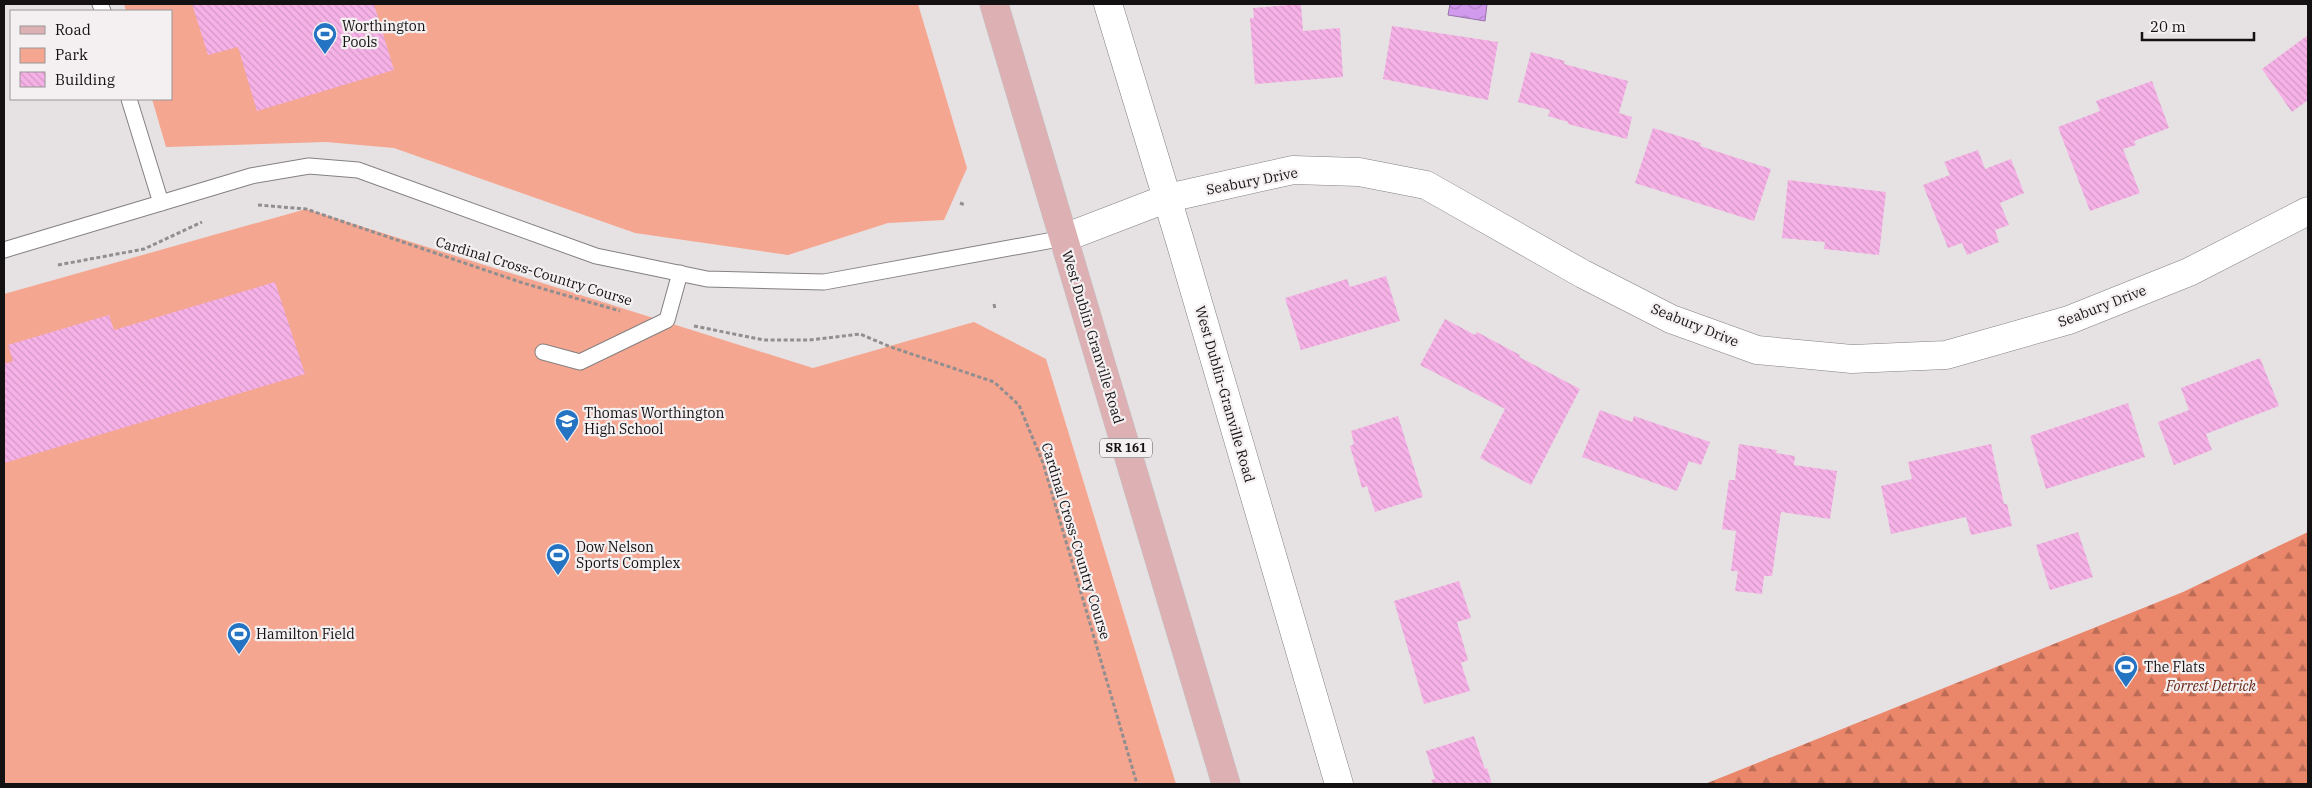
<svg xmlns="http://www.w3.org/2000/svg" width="2312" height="788" font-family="'IBM Plex Serif',serif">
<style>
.green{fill:#f5a690}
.forest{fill:url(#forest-firs)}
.water{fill:url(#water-waves);stroke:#9871ab}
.building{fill:url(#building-back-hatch)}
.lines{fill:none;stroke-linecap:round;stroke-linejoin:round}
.lane-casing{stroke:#848081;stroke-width:17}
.street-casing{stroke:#848081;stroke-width:29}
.primary-casing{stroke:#c2c1c1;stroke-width:29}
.path{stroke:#918e8f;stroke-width:3;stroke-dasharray:4 2.5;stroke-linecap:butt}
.lane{stroke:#fff;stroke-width:15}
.street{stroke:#fff;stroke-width:28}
.primary{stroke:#ddb0b3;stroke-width:28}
.labels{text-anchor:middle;stroke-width:4.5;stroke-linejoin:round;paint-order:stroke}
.shield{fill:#f4eff0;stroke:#565455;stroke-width:1}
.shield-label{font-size:12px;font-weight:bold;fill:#131112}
.poi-label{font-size:14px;fill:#131112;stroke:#f4eff0;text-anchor:start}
.street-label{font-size:14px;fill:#131112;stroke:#f4eff0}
.park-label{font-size:14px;font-style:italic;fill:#642514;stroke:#f4eff0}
</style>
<defs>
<pattern id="forest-firs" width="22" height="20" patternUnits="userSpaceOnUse" patternTransform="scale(1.25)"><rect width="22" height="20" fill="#ea866a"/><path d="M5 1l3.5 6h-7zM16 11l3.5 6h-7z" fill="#bc6c56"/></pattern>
<pattern id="water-waves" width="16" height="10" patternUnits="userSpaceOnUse" patternTransform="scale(1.25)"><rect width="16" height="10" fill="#d19aed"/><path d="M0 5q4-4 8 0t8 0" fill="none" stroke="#b384ca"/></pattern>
<pattern id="building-back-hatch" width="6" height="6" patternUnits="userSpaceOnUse" patternTransform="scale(1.25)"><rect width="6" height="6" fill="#f6b2e7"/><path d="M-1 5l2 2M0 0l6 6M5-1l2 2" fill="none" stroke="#d298c5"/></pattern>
</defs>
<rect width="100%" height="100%" fill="#e6e2e3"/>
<!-- green -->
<g class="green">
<polygon points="124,4 918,4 967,168 944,220 888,223 788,255 635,233 394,148 326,142 166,147 152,99 171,99 171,11 126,11"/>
<polygon points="306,209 813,368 974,322 1046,359 1176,784 4,784 4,294"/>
</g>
<!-- forest -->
<polygon class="forest" points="2308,532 2308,784 1705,784 2183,592"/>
<!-- water -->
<polygon class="water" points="1450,4 1487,4 1485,21 1448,15"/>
<!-- building -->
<g class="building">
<polygon points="192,4 374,4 394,70 257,111 238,47 208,55"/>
<polygon points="1301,4 1303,31 1340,28 1343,77 1255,84 1250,18 1254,18 1253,8"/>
<polygon points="1392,26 1498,42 1488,100 1383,79"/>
<polygon points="2308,35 2308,100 2292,112 2262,69"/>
<polygon points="1531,52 1565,61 1564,64 1628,81 1619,113 1632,117 1627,139 1568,124 1568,122 1548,116 1550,110 1518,102"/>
<polygon points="2152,81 2169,128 2134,141 2136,145 2123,149 2140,193 2090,211 2058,127 2100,111 2096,101"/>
<polygon points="1653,128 1701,143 1700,146 1771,169 1754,221 1635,183"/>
<polygon points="1978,150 1985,169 2011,159 2024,193 2000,203 2009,225 1995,230 1999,242 1967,255 1962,243 1948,248 1923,185 1950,175 1944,162"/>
<polygon points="1788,180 1886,192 1879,255 1824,249 1825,242 1782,238"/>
<polygon points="1386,276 1400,321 1301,350 1285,298 1347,279 1350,287"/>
<polygon points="275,282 305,374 4,463 4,364 13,361 8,345 109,315 114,330"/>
<polygon points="1445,319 1475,335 1477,332 1520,355 1519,357 1580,389 1531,485 1480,458 1505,409 1420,365"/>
<polygon points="2260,358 2279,406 2206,434 2212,450 2174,465 2158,422 2189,410 2181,388"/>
<polygon points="2128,403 2145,457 2046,489 2030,436"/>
<polygon points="1600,410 1632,422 1634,416 1710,442 1701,465 1689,461 1677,491 1582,457"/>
<polygon points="1398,416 1423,497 1375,512 1367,486 1362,488 1350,446 1354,444 1351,431"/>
<polygon points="1739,444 1777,450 1776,453 1795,456 1794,465 1837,471 1830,519 1781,512 1772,576 1764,576 1762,594 1735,591 1738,571 1731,571 1736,531 1722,529 1729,480 1735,480"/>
<polygon points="1991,444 2004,504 2007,504 2012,526 1971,535 1966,517 1891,534 1881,486 1912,479 1908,462"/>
<polygon points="2078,532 2093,577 2050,590 2036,545"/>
<polygon points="1459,581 1471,618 1457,622 1468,660 1461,663 1470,691 1424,704 1394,601"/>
<polygon points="1474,736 1485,769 1487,768 1492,784 1433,784 1431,780 1435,779 1426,751"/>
</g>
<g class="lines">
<!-- lane casing -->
<g class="lane-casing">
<g id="lane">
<polyline points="100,4 103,11"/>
<polyline points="129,99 161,203"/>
<polyline points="4,250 251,176 309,166 358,170 596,256 707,279 824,282 1064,238"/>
<polyline points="543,352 580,362 667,320 680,273"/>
</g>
</g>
<!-- street casing -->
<g class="street-casing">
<g id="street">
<polyline points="1108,4 1180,241 1339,784"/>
<polyline points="1064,238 1168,198 1293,170 1359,172 1426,185 1583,274 1671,319 1757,350 1852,359 1946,355 2069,320 2189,272 2308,211"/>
</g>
</g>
<!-- primary casing -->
<g class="primary-casing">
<polyline id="primary" points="994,4 1226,784"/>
</g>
<!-- path -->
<g class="path">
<polyline points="960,203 965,205"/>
<polyline points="258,205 306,209 523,283 620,311"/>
<polyline points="58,265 144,249 202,222"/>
<polyline points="994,304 995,309"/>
<polyline points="694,326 764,340 809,340 860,334 891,347 994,382 1019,405 1043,463 1137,784"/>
</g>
<!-- lane -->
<use href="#lane" class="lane"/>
<!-- street -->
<use href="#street" class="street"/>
<!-- primary -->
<use href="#primary" class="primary"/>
</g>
<!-- icons -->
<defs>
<g id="stadium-pin" transform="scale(1.25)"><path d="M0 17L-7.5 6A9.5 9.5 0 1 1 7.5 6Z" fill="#2574c4" stroke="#f4eff0"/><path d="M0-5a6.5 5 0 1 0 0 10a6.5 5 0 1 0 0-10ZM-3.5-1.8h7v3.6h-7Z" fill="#fff"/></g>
<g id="school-pin" transform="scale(1.25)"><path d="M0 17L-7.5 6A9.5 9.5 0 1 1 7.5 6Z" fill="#2574c4" stroke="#f4eff0"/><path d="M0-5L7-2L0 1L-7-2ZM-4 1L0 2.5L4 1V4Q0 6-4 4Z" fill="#fff"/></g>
</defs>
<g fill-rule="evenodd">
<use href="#stadium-pin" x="325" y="34"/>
<use href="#school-pin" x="567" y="421"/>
<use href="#stadium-pin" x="558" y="555"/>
<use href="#stadium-pin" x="239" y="634"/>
<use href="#stadium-pin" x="2126" y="667"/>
</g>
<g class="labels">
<!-- shield labels -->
<rect class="shield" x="1100" y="438.5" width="52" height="19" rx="4"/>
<g class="shield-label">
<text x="1126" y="452">SR 161</text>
</g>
<!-- poi labels -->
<g class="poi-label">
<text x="342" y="31">Worthington<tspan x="342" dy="16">Pools</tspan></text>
<text x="584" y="418">Thomas Worthington<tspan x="584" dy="16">High School</tspan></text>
<text x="576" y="552">Dow Nelson<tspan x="576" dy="16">Sports Complex</tspan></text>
<text x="256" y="639">Hamilton Field</text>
<text x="2144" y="672">The Flats</text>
</g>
<!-- street labels -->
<g class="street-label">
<text transform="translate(1252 181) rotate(-11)" y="5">Seabury Drive</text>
<text transform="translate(534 271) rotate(17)" y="5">Cardinal Cross-Country Course</text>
<text transform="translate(2102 306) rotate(-21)" y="5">Seabury Drive</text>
<text transform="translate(1695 325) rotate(22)" y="5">Seabury Drive</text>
<text transform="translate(1093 337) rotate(73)" y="5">West Dublin Granville Road</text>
<text transform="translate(1225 394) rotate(74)" y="5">West Dublin-Granville Road</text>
<text transform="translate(1076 541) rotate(73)" y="5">Cardinal Cross-Country Course</text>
</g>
<!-- park labels -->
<g class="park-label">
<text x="2211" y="691">Forrest Detrick</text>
</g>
</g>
<!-- border -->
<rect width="2312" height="788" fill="none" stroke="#131112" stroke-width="10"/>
<!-- legend -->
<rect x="10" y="10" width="162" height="90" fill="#f4eff0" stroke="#9a9697"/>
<rect x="20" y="26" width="25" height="8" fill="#ddb0b3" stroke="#9a9697"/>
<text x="55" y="35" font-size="15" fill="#131112">Road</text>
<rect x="20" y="48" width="25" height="15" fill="#f5a690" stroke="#9a9697"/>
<text x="55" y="60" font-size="15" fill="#131112">Park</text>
<rect x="20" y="72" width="25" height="15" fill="url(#building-back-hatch)" stroke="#9a9697"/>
<text x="55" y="85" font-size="15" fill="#131112">Building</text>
<!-- scale -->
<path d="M2142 32v8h112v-8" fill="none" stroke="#131112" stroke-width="2.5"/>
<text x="2150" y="32" font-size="15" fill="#131112" stroke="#f4eff0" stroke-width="4" paint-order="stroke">20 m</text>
</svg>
